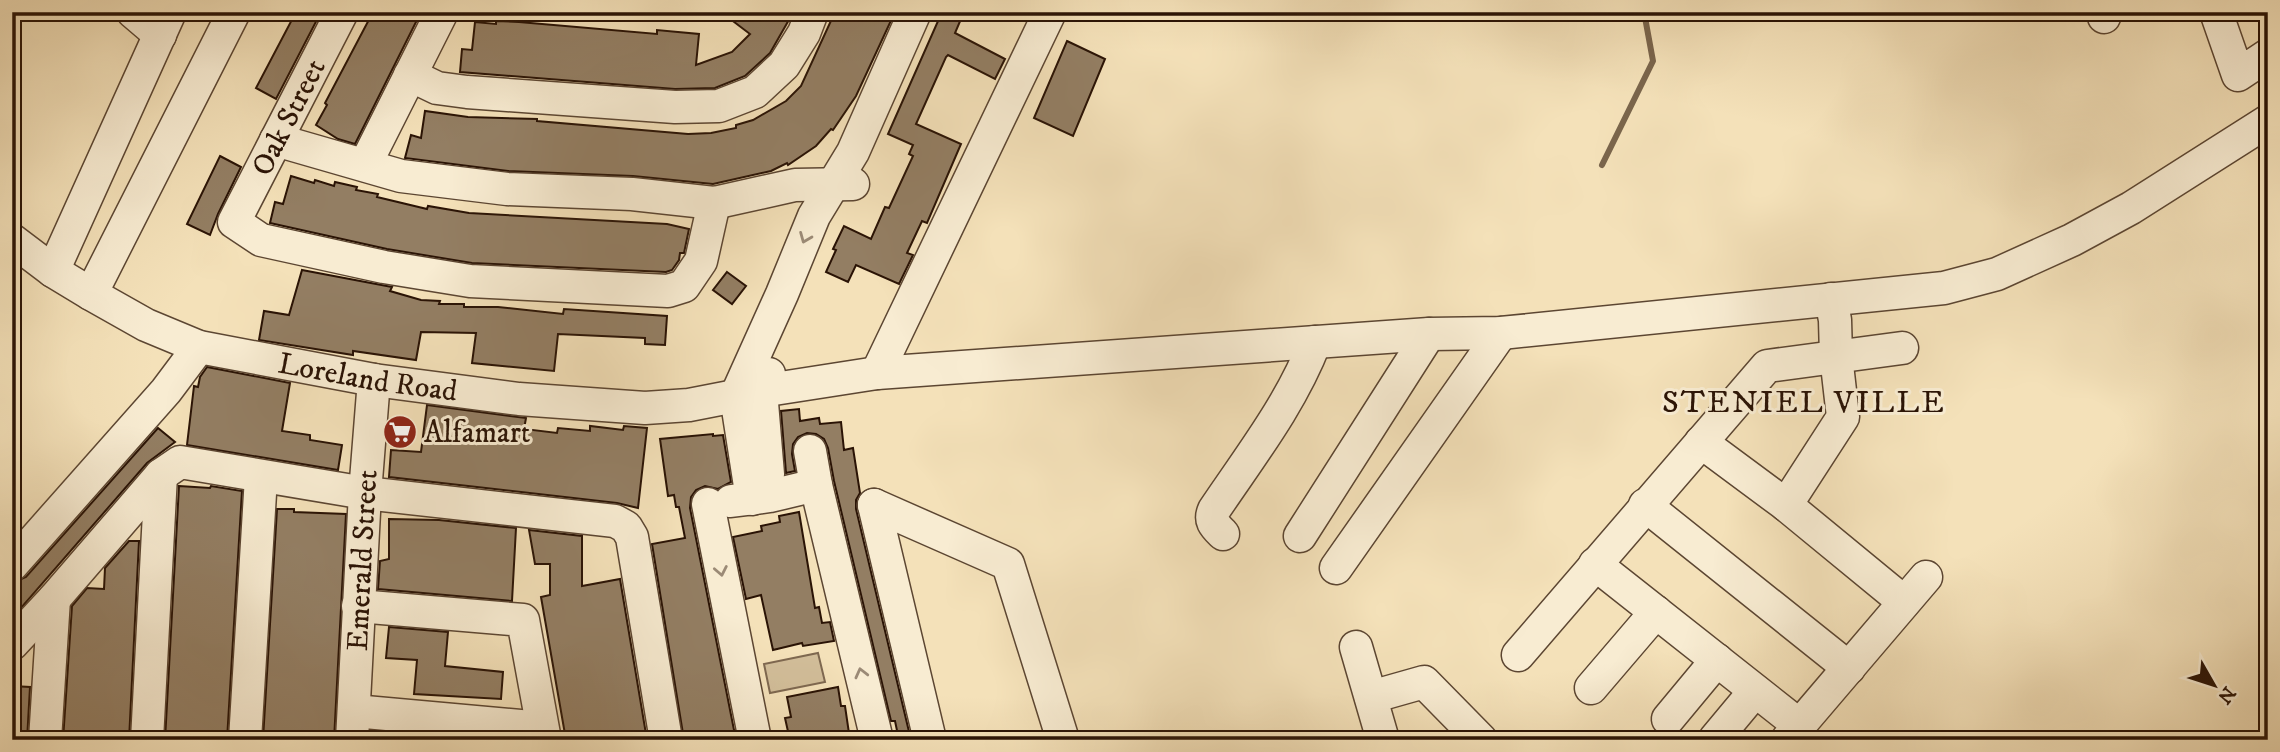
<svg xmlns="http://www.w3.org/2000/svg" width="2280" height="752" font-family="'IM FELL DW Pica',serif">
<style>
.green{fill:#d2be9a;stroke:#7e6850;stroke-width:2}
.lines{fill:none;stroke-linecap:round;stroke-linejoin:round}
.stream{stroke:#7a654c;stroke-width:6}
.building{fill:#937e63;stroke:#2a1305;stroke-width:2}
.minor-casing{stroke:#5c4632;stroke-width:35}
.minor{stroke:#f8ecd2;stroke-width:32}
.oneway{stroke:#9b8a76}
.labels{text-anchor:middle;stroke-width:6;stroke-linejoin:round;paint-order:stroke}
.street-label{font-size:30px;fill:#2a1305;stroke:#f8ecd2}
.poi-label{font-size:30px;fill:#2a1305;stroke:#f8ecd2;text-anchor:start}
.neighbourhood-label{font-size:32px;letter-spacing:2px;fill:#2a1305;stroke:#f8ecd2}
</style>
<rect width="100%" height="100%" fill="#f4e1b9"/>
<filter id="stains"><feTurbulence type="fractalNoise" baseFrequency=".00286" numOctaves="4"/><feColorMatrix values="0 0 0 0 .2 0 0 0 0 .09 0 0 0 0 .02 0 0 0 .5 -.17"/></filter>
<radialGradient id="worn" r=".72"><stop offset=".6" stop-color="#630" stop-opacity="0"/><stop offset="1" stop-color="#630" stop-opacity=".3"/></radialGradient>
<!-- green -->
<g class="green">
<polygon points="818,653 825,682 770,693 764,664"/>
<polygon points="367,723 525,740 366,740"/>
</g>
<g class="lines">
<!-- stream -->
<polyline class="stream" points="1602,165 1653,61 1644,12"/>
</g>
<!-- building -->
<g class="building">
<polygon points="296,12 321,12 276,99 256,88"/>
<polygon points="373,12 421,12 355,144 338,139 316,125 327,105 325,103"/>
<polygon points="721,12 783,12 790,18 770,53 745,76 715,88 675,89 460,72 462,49 472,50 475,22 496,24 496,21 519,22 657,34 657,30 699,34 696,65 732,52 750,34"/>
<polygon points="835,12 895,12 856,96 833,130 831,129 816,146 788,165 787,163 771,171 713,184 633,176 508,171 405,158 411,135 421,138 425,111 468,117 537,119 537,121 688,134 711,133 736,128 736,125 753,120 786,101 801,86"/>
<polygon points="942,12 964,12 955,33 1005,59 995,79 948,55 946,57 916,124 961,144 927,223 922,221 907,253 913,255 899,284 856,265 848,282 826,272 836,250 833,249 844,226 871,239 885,207 889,208 913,156 909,154 913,145 888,134"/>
<polygon points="1067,41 1105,59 1073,136 1034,118"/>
<polygon points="220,156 241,167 218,214 210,235 187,224"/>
<polygon points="291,176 314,183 315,180 334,186 335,182 357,187 356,190 378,194 377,197 427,209 428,206 469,213 667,224 689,229 684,253 680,253 679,260 672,270 666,272 472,263 387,249 270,223 275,202 283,204"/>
<polygon points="302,270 392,287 390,291 421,300 440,301 439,304 464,304 464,307 498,307 563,314 564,309 667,316 665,345 645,344 645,338 558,334 554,371 472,363 476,333 421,332 416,360 353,351 353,355 259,340 264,311 289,315"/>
<polygon points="727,272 746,286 732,304 713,290"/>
<polygon points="207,367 290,383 282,431 310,435 310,440 342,445 338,470 187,445 194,386 198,387 200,377"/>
<polygon points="427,405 526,418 524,429 557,433 558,428 590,431 590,426 623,430 624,426 647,428 638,508 617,503 389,477 391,450 421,452"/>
<polygon points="799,409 800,421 819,418 820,424 841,422 844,450 853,448 860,493 856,500 856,509 911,740 899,740 895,721 891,721 834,481 828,448 824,439 816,434 807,433 798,437 793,444 792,454 795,471 786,473 781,411"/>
<polygon points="158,428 175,442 147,463 21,608 12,601 12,583 26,577"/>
<polygon points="713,434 713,436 723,435 731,482 718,489 705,486 696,490 691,497 690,508 736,740 684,740 652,544 685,538 679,507 676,507 674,495 668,496 660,439"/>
<polygon points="179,486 210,488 211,486 242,491 227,740 165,740"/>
<polygon points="277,509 294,509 294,512 346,514 334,740 263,739"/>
<polygon points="799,512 815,608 819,607 822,623 830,622 834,641 803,646 802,643 773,650 761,595 746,599 733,537 762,531 761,526 780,522 779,516"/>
<polygon points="389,519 439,520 516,528 512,601 378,589 380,561 389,559"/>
<polygon points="529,530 582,536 582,586 620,579 647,740 566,740 541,597 550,595 550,564 535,564"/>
<polygon points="129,541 139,541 129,740 63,740 72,606 87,588 104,589 105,568"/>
<polygon points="389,627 448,632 445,666 503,672 501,699 414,694 417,660 386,658"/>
<polygon points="12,686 30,687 27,740 12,740"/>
<polygon points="838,687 841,706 845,706 850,740 797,740 796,735 789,736 785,718 791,717 787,697"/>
</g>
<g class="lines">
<!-- minor casing -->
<g class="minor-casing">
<g id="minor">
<polyline points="133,12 160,35"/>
<polyline points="342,12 234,222 261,240 384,267 470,281 668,291 684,286 701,261 714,203"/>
<polyline points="2216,12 2238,75 2268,55"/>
<polyline points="2104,17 2106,12"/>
<polyline points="410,75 437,88 467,92 675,107 719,106 755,92 784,65 804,33 812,12"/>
<polyline points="276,140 401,176 507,189 632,194 714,203 795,185 853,184"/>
<polyline points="365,165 442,12"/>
<path id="s1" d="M12 240 53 271 91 294 146 325 199 347 374 380 519 399 645 408 689 405 761 391 877 373 1429 334 1501 333 1944 288 1997 274 2072 240 2131 208 2268 121"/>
<polyline points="53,271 170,12"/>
<polyline points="91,294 234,12"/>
<polyline points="877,373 1050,12"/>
<polyline points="1701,442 1786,505 1904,602"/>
<polyline points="810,451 816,485 877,740"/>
<polyline points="768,474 761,391 769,374"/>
<polyline points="752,499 736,396 782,294 814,216 853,152 915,12"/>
<polyline points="731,501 770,496 816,485"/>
<polyline points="708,504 755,740"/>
<polyline points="874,505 1008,564 1063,740"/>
<polyline points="874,505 930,740"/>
<polyline points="1645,505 1849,668"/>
<polyline points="1786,505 1843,417 1836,356 1835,320 1831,299"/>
<path d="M1223 534C1215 526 1209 521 1214 510 1251 455 1291 404 1315 342"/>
<polyline points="1300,536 1429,334"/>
<polyline points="1595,564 1799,725"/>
<polyline points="12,565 166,391 199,347"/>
<polyline points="1336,568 1501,333"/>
<polyline points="358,606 523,620 545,740"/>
<polyline points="12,644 54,599 161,475 180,462 365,493 615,521 626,527 632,537 666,740"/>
<polyline points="1356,647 1383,740"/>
<polyline points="1518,655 1767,366 1902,348"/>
<polyline points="1591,688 1656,612"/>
<polyline points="1371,697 1424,682 1481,740"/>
<polyline points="354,711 542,728"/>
<polyline points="1668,719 1717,660"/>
<polyline points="1715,739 1755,691"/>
<polyline points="45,740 54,599"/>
<polyline points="147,740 161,475"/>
<polyline points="245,740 261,477"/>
<path id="s2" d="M352 740 365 493 374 380"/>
<polyline points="1787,740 1926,577"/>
</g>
</g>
<!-- minor -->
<use href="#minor" class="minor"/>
</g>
<!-- one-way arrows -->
<defs><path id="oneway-chevron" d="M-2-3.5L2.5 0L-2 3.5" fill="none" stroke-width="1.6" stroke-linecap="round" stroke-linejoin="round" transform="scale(1.75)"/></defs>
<g class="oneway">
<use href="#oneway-chevron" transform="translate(805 238) rotate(112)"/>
<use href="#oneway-chevron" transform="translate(721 571) rotate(79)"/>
<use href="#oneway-chevron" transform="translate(861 673) rotate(-104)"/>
</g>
<!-- icons -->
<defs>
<g id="supermarket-disc" transform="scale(1.75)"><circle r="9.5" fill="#8f2418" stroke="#f8ecd2"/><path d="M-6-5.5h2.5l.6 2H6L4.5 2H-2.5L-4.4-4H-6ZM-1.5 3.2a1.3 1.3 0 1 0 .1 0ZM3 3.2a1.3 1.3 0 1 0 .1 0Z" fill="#fff"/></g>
</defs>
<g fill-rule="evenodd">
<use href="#supermarket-disc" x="400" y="432"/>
</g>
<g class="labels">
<!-- street labels -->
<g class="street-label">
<text transform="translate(288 117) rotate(-63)" y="10">Oak Street</text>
<text dy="10" stroke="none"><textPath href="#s1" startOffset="388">Loreland Road</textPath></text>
<text dy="10" stroke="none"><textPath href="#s2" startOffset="180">Emerald Street</textPath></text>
</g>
<!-- poi labels -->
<g class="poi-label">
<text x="424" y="442">Alfamart</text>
</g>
<!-- neighbourhood labels -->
<g class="neighbourhood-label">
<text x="1804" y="412">STENIEL VILLE</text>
</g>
</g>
<!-- margin -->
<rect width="2280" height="752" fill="none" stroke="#f4e1b9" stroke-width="42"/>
<rect x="14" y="14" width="2252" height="724" fill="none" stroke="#2a1305" stroke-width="3.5"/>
<rect x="21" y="21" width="2238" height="710" fill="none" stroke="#2a1305" stroke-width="2"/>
<!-- north arrow -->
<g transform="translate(2214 685) rotate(129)" stroke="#f8ecd2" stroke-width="5" paint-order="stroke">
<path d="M0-5L12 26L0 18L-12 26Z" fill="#2a1305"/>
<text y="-10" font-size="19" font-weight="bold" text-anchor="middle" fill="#2a1305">N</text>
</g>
<rect width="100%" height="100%" filter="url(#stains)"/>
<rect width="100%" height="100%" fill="url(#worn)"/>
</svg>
